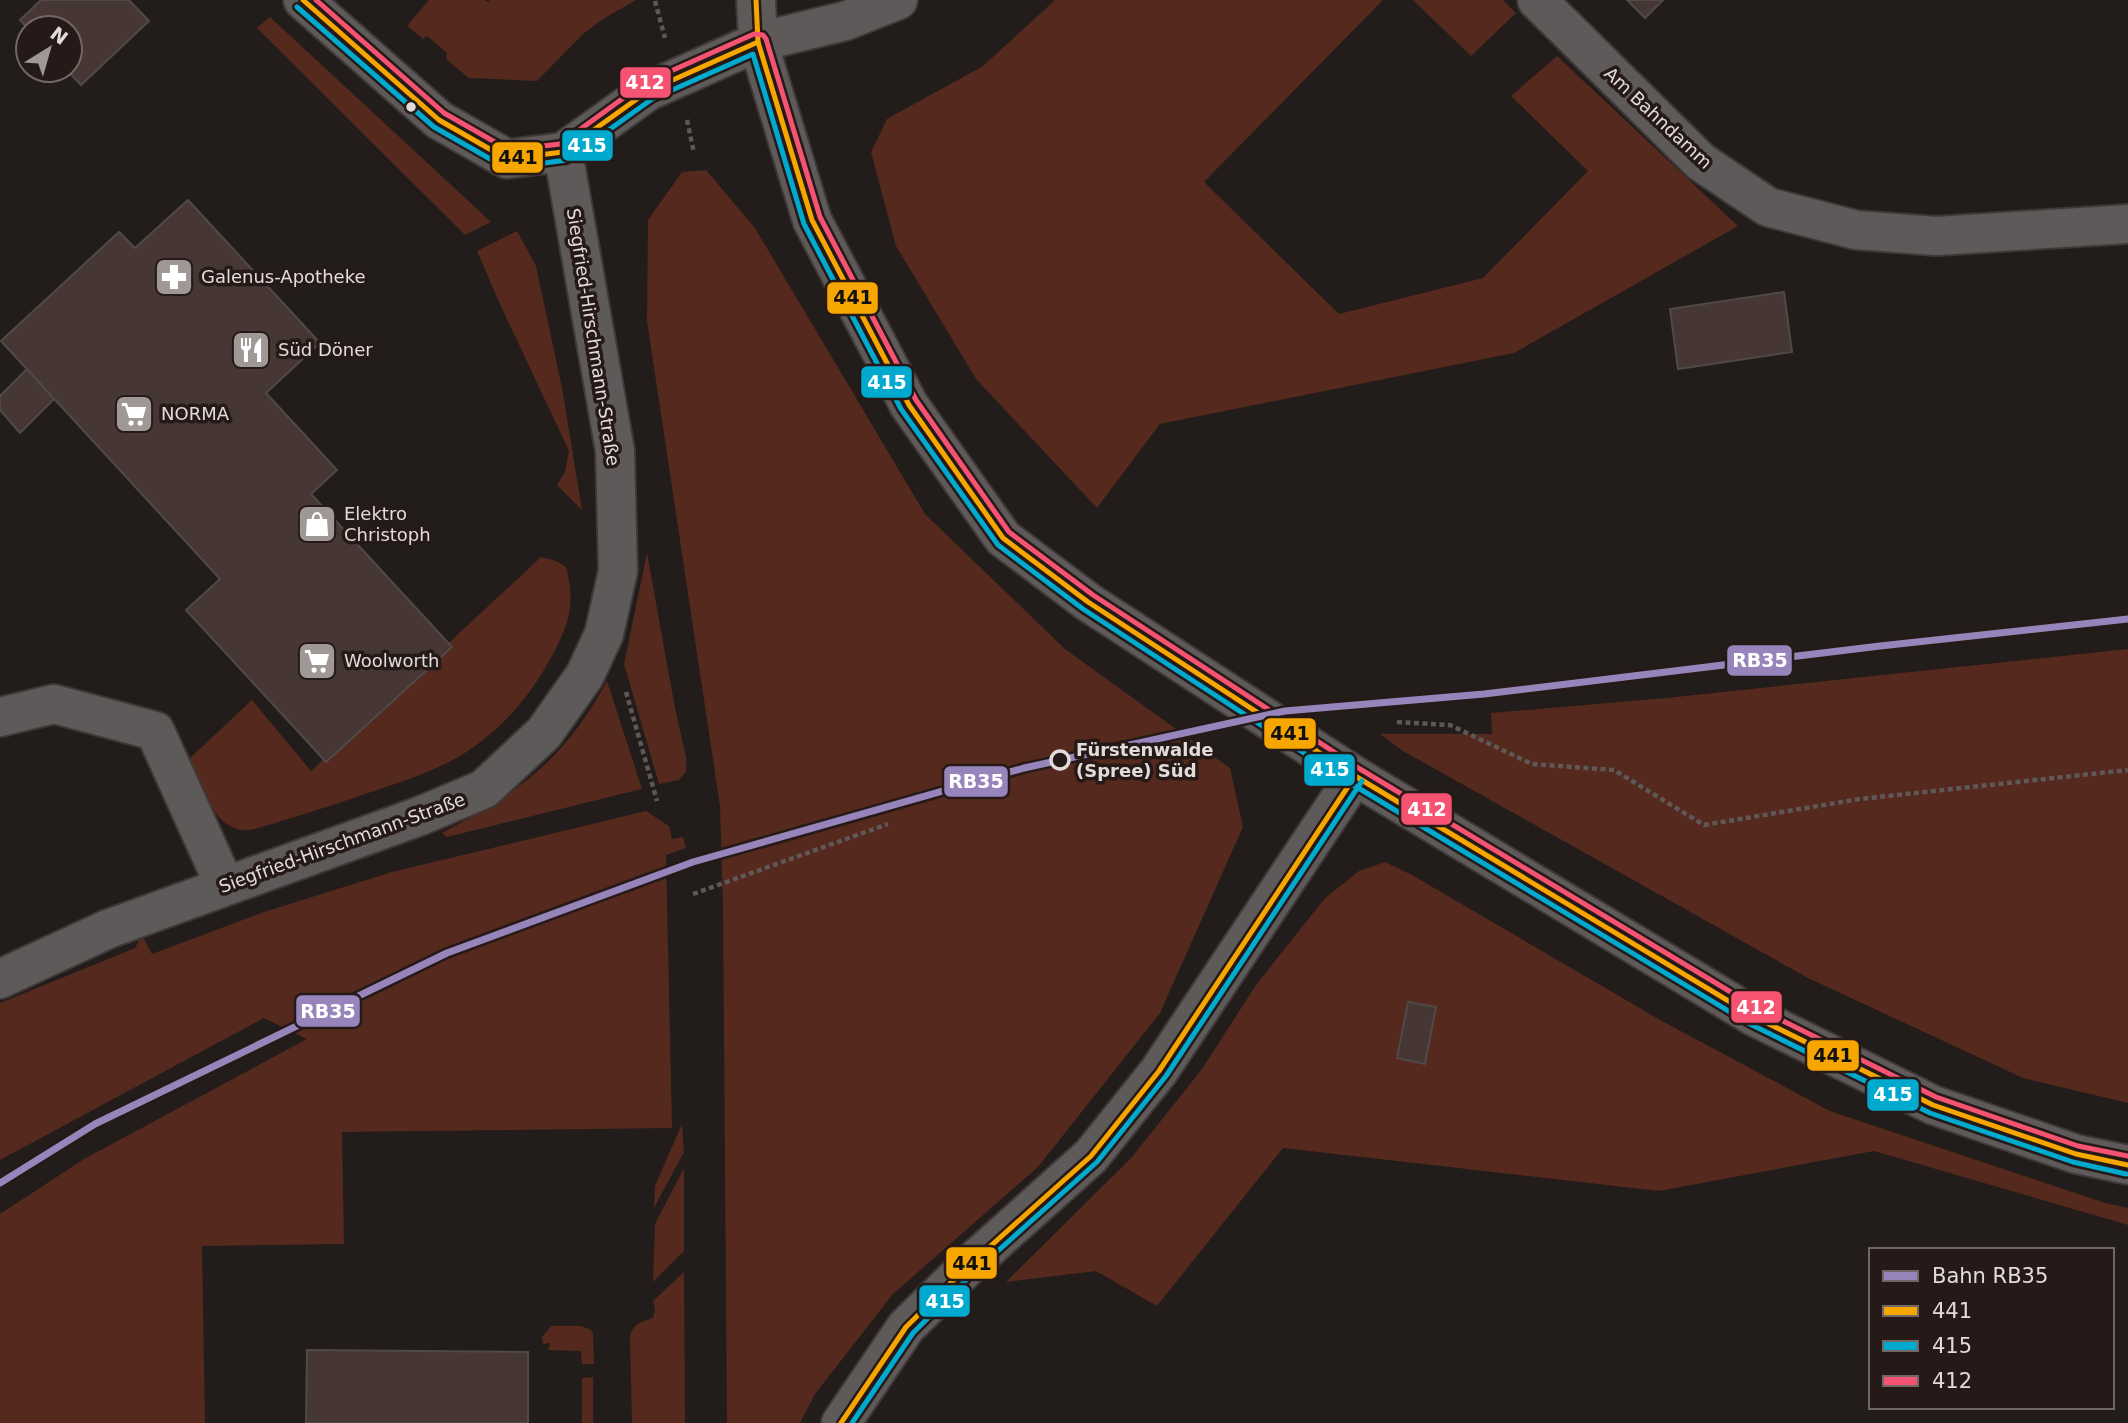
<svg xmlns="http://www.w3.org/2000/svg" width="2128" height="1423" font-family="'DejaVu Sans',sans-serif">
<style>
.green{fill:#55291d}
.building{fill:#463734;stroke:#4f4a48;stroke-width:2}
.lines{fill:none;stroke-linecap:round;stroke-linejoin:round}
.minor-casing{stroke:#3e3938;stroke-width:42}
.path{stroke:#5e5958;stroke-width:4.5;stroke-dasharray:5 3.5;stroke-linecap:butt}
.minor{stroke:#5e5a59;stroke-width:38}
.bus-1-casing{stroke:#251a17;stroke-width:10}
.bus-2-casing{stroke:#251a17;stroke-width:10}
.bus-3-casing{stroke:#251a17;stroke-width:10}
.bus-1{stroke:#f7a600;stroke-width:5}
.bus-2{stroke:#00a9ce;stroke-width:5}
.bus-3{stroke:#f65372;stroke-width:5}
.rail-1-casing{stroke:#251a17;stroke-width:12}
.rail-1{stroke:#9784ba;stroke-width:7}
.bus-dot{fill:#e3dbd9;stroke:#251a17;stroke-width:2.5}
.stop-dot{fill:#251a17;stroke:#e3dbd9;stroke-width:3.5}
.labels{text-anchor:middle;stroke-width:7;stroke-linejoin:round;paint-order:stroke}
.street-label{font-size:18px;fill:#e3dbd9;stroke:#251a17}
.poi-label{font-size:18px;fill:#e3dbd9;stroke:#251a17;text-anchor:start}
.stop-label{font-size:18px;font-weight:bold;fill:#e3dbd9;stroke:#251a17;text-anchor:start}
.line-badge{stroke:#251a17;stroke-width:2.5}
.badge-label{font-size:19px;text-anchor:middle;font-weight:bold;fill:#fff}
.pale-badge-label{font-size:19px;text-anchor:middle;font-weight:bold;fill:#111}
</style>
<rect width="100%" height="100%" fill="#221c1a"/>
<!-- green -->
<g class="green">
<polygon points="429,0 485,0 488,2 490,0 636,0 603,19 583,34 537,81 469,78 446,59 447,53 427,36 423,39 407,26"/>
<polygon points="1055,0 1383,0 1204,182 1339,314 1483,278 1588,171 1511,96 1557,56 1738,226 1514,353 1160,424 1097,508 976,379 896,246 871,152 887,119 983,66"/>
<polygon points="1413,0 1503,0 1516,13 1471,56"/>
<polygon points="270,17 491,222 465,235 257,28"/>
<polygon points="706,170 755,228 925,514 1065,649 1230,768 1243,827 1160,1013 1038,1167 893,1294 815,1394 800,1423 727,1423 723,906 720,806 647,321 648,220 682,172"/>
<polygon points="517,231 536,266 562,388 582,510 557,485 565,472 569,451 499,302 477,251"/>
<polygon points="647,553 675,708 686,757 686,771 679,780 659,784 624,664"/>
<path d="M541 557 556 561 566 567C577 607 567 629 548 663 531 693 510 719 483 740 453 765 413 778 377 790 337 804 296 817 255 829 216 839 201 786 189 759L252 700 311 771Z"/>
<polygon points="2128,649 2128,1103 2023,1078 1808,978 1403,751 1380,734 1492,734 1491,713 1666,698"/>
<path d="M607 681 642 789 447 837 442 833C519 792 564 760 607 681Z"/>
<polygon points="646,811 669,826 672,839 683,837 686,848 666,855 672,1128 342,1132 344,1244 202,1246 205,1423 0,1423 0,1214 84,1159 307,1039 264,1018 0,1160 0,1003 135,948 142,935 152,954 264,912 392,872"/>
<polygon points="1385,862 1412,875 1662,1021 1830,1111 2105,1203 2128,1208 2128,1225 1874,1151 1659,1191 1283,1148 1157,1306 1096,1271 1006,1282 1132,1157 1202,1069 1256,985 1325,898 1359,871"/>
<polygon points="682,1124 684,1152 654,1208 655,1186"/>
<polygon points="684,1168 684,1251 653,1282 655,1224"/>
<path d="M684 1272 685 1423H632L630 1337C634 1322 640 1323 653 1318L655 1309 653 1301Z"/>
<polygon points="551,1326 581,1326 591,1330 593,1334 594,1364 582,1364 581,1351 548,1350 550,1343 543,1344 542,1337"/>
<polygon points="593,1377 593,1423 582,1423 582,1378"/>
</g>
<!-- building -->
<g class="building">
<polygon points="41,0 129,0 149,21 81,85 67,70 70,70 70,28 28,29 20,20"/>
<polygon points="1627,0 1663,0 1645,18"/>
<polygon points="188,200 320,343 266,393 337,470 311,494 452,647 326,762 186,610 220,579 1,341 119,232 135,248"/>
<polygon points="1784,292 1792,352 1678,369 1670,309"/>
<polygon points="27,369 54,399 20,433 0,410 0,396"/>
<polygon points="1408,1002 1436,1007 1425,1064 1397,1058"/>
<polygon points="307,1350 528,1352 528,1423 306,1423"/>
</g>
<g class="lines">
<!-- minor casing -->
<g class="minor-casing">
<g id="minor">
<polyline points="303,0 439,120 507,159 563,152 648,91 758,42 845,21 898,0"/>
<polyline points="756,0 758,42 812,220 909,405 1003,538 1088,602 1355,776 1755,1017 1933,1105 2076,1154 2128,1165"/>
<polyline points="1537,0 1701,162 1768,207 1856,230 1936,236 2128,224"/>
<polyline points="0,717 54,704 155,731 225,886"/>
<polyline points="0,979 108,929 420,816 484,789 544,733 585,675 604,634 618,571 615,451 563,152"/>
<polyline points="841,1423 906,1327 965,1269 1091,1156 1159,1071 1355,776"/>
</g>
</g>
<!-- path -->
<g class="path">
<polyline points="655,1 665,38"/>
<polyline points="687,120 694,153"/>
<polyline points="626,692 657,801"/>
<polyline points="1397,722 1450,725 1532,764 1614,770 1704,825 1860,799 2128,770"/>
<polyline points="693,894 888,824"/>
</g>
<!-- minor -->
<use href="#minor" class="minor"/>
<!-- bus-1 casing -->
<g class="bus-1-casing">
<g id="bus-1">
<polyline points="303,0 439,120 507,159 563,152 648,91 758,42"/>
<polyline points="756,0 758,42 812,220 909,405 1003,538 1088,602 1355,776 1755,1017 1933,1105 2076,1154 2128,1165"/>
<polyline points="841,1423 906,1327 965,1269 1091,1156 1159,1071 1355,776"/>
</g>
</g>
<!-- bus-2 casing -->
<g class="bus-2-casing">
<g id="bus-2">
<polyline points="297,7 434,127 506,168 567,160 652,99 753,54 804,224 901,409 998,545 1083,609 1350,783 1750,1024 1930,1113 2073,1162 2126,1174"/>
<polyline points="852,1423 913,1333 971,1275 1097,1162 1166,1076 1362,781"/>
</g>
</g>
<!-- bus-3 casing -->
<g class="bus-3-casing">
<polyline id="bus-3" points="316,0 444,113 509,150 560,144 644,83 754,34 763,35 766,39 820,217 916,400 1009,532 1093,595 1360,769 1759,1009 1936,1097 2078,1146 2128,1156"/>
</g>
<!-- bus-1 -->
<use href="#bus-1" class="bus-1"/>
<!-- bus-2 -->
<use href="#bus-2" class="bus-2"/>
<!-- bus-3 -->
<use href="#bus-3" class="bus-3"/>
<!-- rail-1 casing -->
<g class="rail-1-casing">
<polyline id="rail-1" points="0,1183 95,1124 447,953 693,862 1024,768 1285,711 1484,694 1880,646 2128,619"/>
</g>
<!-- rail-1 -->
<use href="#rail-1" class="rail-1"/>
</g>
<!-- icons -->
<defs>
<g id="pharmacy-square" transform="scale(2.0125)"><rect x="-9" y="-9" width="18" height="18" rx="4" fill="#9f9896" stroke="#251a17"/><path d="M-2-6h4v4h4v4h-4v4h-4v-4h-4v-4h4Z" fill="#fff"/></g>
<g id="restaurant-square" transform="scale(2.0125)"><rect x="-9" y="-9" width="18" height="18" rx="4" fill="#9f9896" stroke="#251a17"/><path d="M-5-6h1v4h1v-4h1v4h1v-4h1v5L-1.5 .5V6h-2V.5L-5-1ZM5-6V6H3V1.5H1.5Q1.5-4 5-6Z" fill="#fff"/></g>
<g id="supermarket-square" transform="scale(2.0125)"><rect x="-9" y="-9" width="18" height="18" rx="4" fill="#9f9896" stroke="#251a17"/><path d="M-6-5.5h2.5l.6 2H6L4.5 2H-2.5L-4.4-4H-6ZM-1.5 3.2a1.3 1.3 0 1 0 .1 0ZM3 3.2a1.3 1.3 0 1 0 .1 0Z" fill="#fff"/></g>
<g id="shop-square" transform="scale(2.0125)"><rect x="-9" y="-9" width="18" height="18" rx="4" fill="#9f9896" stroke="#251a17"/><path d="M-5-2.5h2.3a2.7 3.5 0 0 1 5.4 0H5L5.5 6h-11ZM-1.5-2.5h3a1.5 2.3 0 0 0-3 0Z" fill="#fff"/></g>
</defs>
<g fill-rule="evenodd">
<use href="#pharmacy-square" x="174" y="277"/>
<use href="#restaurant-square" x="251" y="350"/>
<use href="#supermarket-square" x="134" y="414"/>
<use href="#shop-square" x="317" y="524"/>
<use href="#supermarket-square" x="317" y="661"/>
</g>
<!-- markers -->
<circle class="bus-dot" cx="411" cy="107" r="6"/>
<circle class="stop-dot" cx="1060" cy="760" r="9"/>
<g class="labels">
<!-- street labels -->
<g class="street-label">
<text transform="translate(1658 118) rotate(43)" y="6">Am Bahndamm</text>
<text transform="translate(593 337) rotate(81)" y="6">Siegfried-Hirschmann-Straße</text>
<text transform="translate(342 843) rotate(-20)" y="6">Siegfried-Hirschmann-Straße</text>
</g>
<!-- poi labels -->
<g class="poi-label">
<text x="201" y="283">Galenus-Apotheke</text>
<text x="278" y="356">Süd Döner</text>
<text x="161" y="420">NORMA</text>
<text x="344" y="520">Elektro<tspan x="344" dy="21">Christoph</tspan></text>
<text x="344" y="667">Woolworth</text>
</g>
<!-- stop labels -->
<g class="stop-label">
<text x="1076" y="756">Fürstenwalde<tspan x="1076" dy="21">(Spree) Süd</tspan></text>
</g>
</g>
<g class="line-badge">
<rect x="619" y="66" width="53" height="33" rx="7" fill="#f65372"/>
<rect x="561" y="129" width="53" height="33" rx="7" fill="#00a9ce"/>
<rect x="491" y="141" width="53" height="33" rx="7" fill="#f7a600"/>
<rect x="826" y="281" width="53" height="34" rx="7" fill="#f7a600"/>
<rect x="860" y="365" width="53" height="34" rx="7" fill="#00a9ce"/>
<rect x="1726" y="644" width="67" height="33" rx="7" fill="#9784ba"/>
<rect x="1263" y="717" width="54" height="33" rx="7" fill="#f7a600"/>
<rect x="1303" y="753" width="53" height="34" rx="7" fill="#00a9ce"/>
<rect x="943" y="765" width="66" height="33" rx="7" fill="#9784ba"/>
<rect x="1400" y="792" width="53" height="34" rx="7" fill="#f65372"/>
<rect x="1730" y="990" width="53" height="34" rx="7" fill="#f65372"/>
<rect x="295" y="994" width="66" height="34" rx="7" fill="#9784ba"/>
<rect x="1806" y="1039" width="54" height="33" rx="7" fill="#f7a600"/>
<rect x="1866" y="1078" width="54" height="34" rx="7" fill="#00a9ce"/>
<rect x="945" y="1246" width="53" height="34" rx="7" fill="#f7a600"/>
<rect x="918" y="1284" width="53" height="34" rx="7" fill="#00a9ce"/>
</g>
<g class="badge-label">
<text x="645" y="89">412</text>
<text x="587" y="152">415</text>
<text x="887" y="389">415</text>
<text x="1760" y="667">RB35</text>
<text x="1330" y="776">415</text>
<text x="976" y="788">RB35</text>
<text x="1427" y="816">412</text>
<text x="1756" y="1014">412</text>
<text x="328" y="1018">RB35</text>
<text x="1893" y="1101">415</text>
<text x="945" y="1308">415</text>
</g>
<g class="pale-badge-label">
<text x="518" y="164">441</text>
<text x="853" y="304">441</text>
<text x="1290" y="740">441</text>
<text x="1833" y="1062">441</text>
<text x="972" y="1270">441</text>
</g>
<!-- legend -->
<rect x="1869" y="1248" width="245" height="161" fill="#251a17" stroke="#716765" stroke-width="2"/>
<rect x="1883" y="1271" width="35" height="10" fill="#9784ba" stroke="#716765" stroke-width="2"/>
<text x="1932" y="1283" font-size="21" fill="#e3dbd9">Bahn RB35</text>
<rect x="1883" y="1306" width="35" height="10" fill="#f7a600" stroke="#716765" stroke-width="2"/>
<text x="1932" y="1318" font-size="21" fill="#e3dbd9">441</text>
<rect x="1883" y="1341" width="35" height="10" fill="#00a9ce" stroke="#716765" stroke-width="2"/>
<text x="1932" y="1353" font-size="21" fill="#e3dbd9">415</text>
<rect x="1883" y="1376" width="35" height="10" fill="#f65372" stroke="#716765" stroke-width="2"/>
<text x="1932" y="1388" font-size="21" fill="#e3dbd9">412</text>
<!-- north arrow -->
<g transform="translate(49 49) rotate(37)"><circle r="33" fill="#251a17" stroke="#716765" stroke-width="2"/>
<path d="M0-5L12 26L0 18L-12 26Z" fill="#9f9896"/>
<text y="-10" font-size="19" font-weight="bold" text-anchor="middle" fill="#e3dbd9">N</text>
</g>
</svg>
